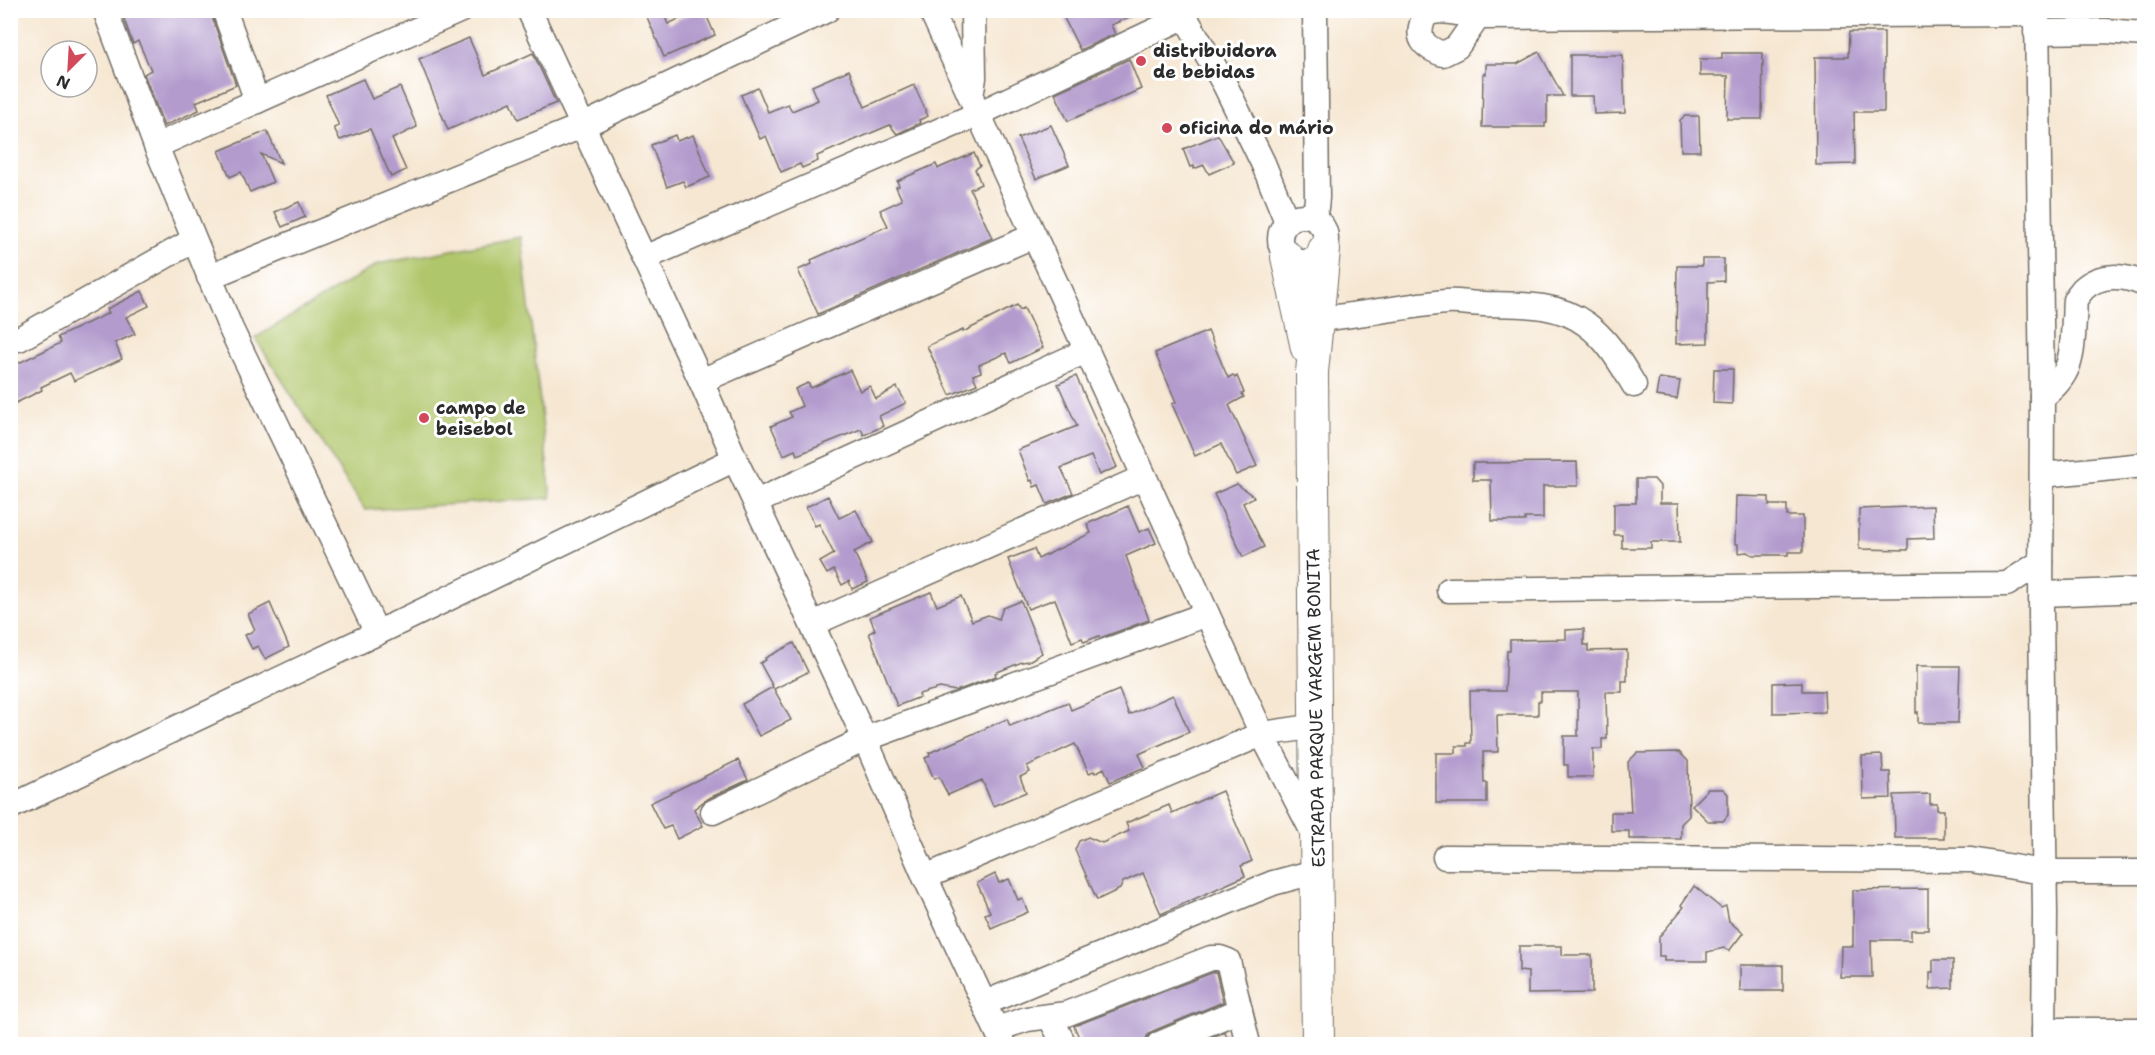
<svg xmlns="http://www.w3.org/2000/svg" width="2155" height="1055" font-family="'Shantell Sans',sans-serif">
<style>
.green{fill:#b0c66b;stroke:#6e784b;stroke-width:1.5}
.building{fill:#b39bcd}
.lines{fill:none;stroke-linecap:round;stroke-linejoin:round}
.minor-casing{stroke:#726d65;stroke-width:27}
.major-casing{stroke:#726d65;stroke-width:34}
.minor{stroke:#fff;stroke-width:24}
.major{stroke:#fff;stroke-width:32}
.poi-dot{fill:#d1495b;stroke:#fff;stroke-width:2}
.labels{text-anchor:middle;stroke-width:6;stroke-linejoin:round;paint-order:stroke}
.poi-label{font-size:18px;font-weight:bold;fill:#2b2b2b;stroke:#fff;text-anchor:start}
.street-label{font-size:18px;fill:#2b2b2b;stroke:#fff}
</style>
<rect width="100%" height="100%" fill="#fff"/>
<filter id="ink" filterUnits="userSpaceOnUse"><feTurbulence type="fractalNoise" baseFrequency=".0167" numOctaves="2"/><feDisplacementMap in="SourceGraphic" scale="12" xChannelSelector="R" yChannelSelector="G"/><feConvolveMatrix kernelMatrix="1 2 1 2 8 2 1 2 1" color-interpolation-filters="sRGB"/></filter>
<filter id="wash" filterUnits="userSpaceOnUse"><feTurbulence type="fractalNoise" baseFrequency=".008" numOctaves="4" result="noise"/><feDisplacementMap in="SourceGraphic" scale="24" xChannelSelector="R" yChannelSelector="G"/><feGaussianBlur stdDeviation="1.35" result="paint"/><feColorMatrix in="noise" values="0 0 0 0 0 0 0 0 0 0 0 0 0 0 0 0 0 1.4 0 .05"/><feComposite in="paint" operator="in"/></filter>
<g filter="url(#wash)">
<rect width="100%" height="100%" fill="#f6e7d2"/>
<!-- green -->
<polygon class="green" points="521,237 551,498 365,510 255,338 378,264"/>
<g id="blocks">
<!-- building -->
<g class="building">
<polygon points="145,10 213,10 213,20 236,85 196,102 199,110 164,126 144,74 151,70 138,41 133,44 124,19"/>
<polygon points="644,10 662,10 668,24 698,10 704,10 715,35 664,57"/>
<polygon points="1060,10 1145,10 1145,11 1111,25 1115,34 1080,50"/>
<polygon points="1849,32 1884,32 1884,112 1854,112 1855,164 1816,165 1815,57 1848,57"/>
<polygon points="469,38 485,75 533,53 556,103 518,119 511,102 448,130 419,59"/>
<polygon points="1539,52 1563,96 1547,96 1547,123 1545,123 1545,127 1482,127 1483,74 1486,74 1486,64 1517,64"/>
<polygon points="1722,53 1763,53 1762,119 1727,119 1728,76 1700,76 1700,59 1722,59"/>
<polygon points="1570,55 1623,55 1625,113 1594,114 1593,96 1570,96"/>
<polygon points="1129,59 1141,89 1068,121 1055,93"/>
<polygon points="849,70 865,107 914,85 928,116 919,120 920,123 897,134 890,125 817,156 818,161 802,168 800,164 781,172 766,136 760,139 741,95 758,88 768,112 788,104 792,111 818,100 812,86"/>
<polygon points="363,79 372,99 400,87 417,127 392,139 406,170 391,177 370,129 340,140 334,128 339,126 326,95"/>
<polygon points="1685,116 1699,116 1700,151 1681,151 1680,120"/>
<polygon points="1051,125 1069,165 1036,179 1018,138"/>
<polygon points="267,131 281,163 261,154 273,182 250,192 241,172 230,177 219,151"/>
<polygon points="675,135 677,141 693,135 710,177 686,187 683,181 667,187 651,145"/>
<polygon points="1218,135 1234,163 1209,174 1204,165 1194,169 1194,166 1190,167 1183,149"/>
<polygon points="974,153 980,166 975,169 981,184 970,189 992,238 818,314 798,270 812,264 811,260 888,226 880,210 902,200 896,187 899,186 897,181 936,164 938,169 939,168"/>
<polygon points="299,202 305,217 282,227 275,212"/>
<polygon points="1702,259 1724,259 1724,281 1708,282 1708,343 1676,344 1677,266 1702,266"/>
<polygon points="142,291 149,306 126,317 135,334 115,343 122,359 74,381 70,373 41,387 42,390 10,406 10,367 61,343 58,337 109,313 107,309"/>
<polygon points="1017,305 1020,310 1024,308 1043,348 1011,363 1006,353 979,365 981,372 973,375 977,384 950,395 927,346 963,330 963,332"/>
<polygon points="1208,331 1228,378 1233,375 1235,378 1237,376 1244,393 1242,394 1244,397 1229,405 1257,466 1236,475 1221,444 1195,456 1172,404 1176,402 1155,353"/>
<polygon points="1714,369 1733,369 1732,404 1713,403"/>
<polygon points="850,370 860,391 870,386 876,399 897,387 906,403 879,416 883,426 864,435 861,429 797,455 795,450 784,455 771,426 792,417 789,412 802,406 795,389 808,383 811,388"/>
<polygon points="1076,376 1117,467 1099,475 1091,456 1061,468 1073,493 1047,504 1039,485 1034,487 1032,480 1030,481 1018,450 1077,426 1058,384"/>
<polygon points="1659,378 1680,381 1677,399 1656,396"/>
<polygon points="1577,462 1578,486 1543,486 1543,518 1525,518 1525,521 1492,521 1491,480 1473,480 1473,463"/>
<polygon points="1636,479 1654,479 1660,486 1660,503 1679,503 1680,542 1651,542 1651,548 1622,548 1622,535 1614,535 1614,503 1636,503"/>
<polygon points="1237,484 1254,497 1243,503 1264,547 1243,557 1214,494"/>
<polygon points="828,496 839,518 856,510 873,542 854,552 868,582 852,589 849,581 842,585 834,570 827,574 820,562 834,554 819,524 815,526 806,507"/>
<polygon points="1736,496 1769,497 1769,505 1787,505 1787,516 1803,516 1803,552 1788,552 1788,555 1753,555 1747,552 1738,553 1738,544 1735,544"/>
<polygon points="1128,506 1139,532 1149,528 1156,543 1126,556 1149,620 1100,638 1099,636 1084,642 1082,638 1072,642 1055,599 1028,609 1008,559 1034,549 1038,559 1091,533 1087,524"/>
<polygon points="1933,506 1934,538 1908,539 1908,550 1859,549 1859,509"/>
<polygon points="931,592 937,606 961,596 972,621 988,615 999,619 1003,608 1021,601 1042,653 1029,661 1022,662 995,673 996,676 956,691 940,688 919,694 920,697 897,706 869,633 875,630 870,617"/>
<polygon points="270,603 289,647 265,659 258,646 252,649 245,635 255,630 248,614"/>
<polygon points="1584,629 1584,645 1588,645 1588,651 1627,650 1627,681 1622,681 1622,692 1606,692 1607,739 1602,739 1602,749 1593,749 1593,777 1568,777 1568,765 1564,765 1564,736 1578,736 1578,692 1541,692 1541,701 1538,701 1538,715 1497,715 1498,752 1483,752 1484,783 1487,783 1487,803 1436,803 1436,753 1456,753 1456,746 1467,746 1467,743 1471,743 1470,691 1505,691 1507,651 1510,651 1510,640 1566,639 1566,630"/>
<polygon points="794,643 808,672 774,689 791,720 759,736 742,704 773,687 760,663 766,660 765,658"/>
<polygon points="1916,666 1960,666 1958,723 1918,723 1918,712 1916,713"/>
<polygon points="1802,682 1802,691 1824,691 1825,712 1773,713 1773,683"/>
<polygon points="1119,690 1129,715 1173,695 1189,732 1139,754 1145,767 1110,782 1104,768 1095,773 1094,771 1089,773 1075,744 1027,766 1030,772 1020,777 1026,792 993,806 982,780 948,795 939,777 934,779 925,758 930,756 929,753 1007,719 1010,726 1068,702 1071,710"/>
<polygon points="1679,752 1688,761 1689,816 1681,824 1681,839 1629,839 1629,831 1611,831 1611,812 1631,812 1628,762 1637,753"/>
<polygon points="1882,755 1883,772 1890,772 1891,798 1863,799 1862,756"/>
<polygon points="738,760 748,780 707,799 694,809 703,826 677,839 671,826 663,829 650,803"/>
<polygon points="1708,789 1723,789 1728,794 1728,815 1723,821 1708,821 1692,805"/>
<polygon points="1222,791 1252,861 1241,866 1245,876 1161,914 1143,873 1123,882 1120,889 1097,900 1075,850 1079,841 1088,837 1102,843 1129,831 1126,823 1169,805 1172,813"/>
<polygon points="1930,794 1930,804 1937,804 1937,810 1944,810 1944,838 1895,838 1894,795"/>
<polygon points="995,874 999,883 1009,879 1018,900 1022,898 1028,912 991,928 985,914 990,912 977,883"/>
<polygon points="1694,886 1721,908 1726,906 1729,921 1743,933 1729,951 1724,948 1707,952 1707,961 1664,961 1664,956 1659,956 1659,937 1684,907 1681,905"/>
<polygon points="1928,889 1928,930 1911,930 1911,940 1871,940 1872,977 1840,977 1841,946 1853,946 1853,890"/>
<polygon points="1519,946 1562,946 1562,955 1592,955 1592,993 1528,994 1528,972 1519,971"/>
<polygon points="1933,960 1953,960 1953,988 1930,989 1930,972 1933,972"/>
<rect x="1740" y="965" width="43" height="26"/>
<polygon points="1214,972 1216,972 1223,1002 1153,1031 1147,1036 1145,1044 1082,1044 1074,1026"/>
<polygon points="1225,1032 1230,1044 1195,1044"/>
</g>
</g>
</g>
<g filter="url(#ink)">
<use href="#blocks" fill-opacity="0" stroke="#726d65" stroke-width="1.5"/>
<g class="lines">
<!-- minor casing -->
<g class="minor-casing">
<g id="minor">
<polyline points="105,10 156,146 231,329 377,633"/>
<polyline points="529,10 701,381 735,459 865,739 925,877 1003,1044"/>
<polyline points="931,10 1262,734 1316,838"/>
<polyline points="1181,10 1225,85 1263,163 1287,222"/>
<polyline points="2037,10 2042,397 2041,613 2045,913 2044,1044"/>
<polyline points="226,15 257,101"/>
<path d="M1478 17C1467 15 1441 8 1430 13 1426 14 1423 19 1422 23 1416 41 1428 49 1443 54L1457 47 1478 17 2037 14"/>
<polyline points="2036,32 2105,31 2144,34"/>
<polyline points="971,97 974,78 973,10"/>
<polyline points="156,146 461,10"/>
<circle cx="1303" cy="239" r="23"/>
<polyline points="1311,217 1316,208 1317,198 1315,10"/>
<polyline points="644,258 978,114 1186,16"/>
<polyline points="209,277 582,126 827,10"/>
<path d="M1318 319C1361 315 1404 306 1446 302 1459 301 1471 304 1483 304 1518 305 1556 302 1586 324 1608 340 1620 362 1634 385"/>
<polyline points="19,339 194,240"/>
<polyline points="701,381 1033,236"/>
<path d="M2042 397C2073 375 2072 354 2074 319 2075 313 2074 306 2075 300 2076 297 2081 292 2083 289 2100 273 2124 275 2144 284"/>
<polyline points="2042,475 2144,465"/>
<polyline points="756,502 1086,351"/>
<polyline points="1449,590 2007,584 2041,562"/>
<polyline points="2042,594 2144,590"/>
<polyline points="812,624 1144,477"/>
<polyline points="10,807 377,633 735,459"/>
<polyline points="713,812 865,739 1207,614"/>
<polyline points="1445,857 1971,860 2043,872 2144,872"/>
<polyline points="925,877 1262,734 1317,726"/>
<polyline points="985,1003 1273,883 1318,871"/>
<polyline points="1050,1017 1064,1044"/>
<polyline points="997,1029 1027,1019 1066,1014 1211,958 1220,958 1228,961 1248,1044"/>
<polyline points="2044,1030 2144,1030"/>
<polyline points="1159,1044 1240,1010"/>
</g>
</g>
<!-- major casing -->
<g class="major-casing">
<g id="major">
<polyline points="1287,257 1307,348"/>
<polyline points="1318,1044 1312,372 1324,250"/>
</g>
</g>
<!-- minor -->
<use href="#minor" class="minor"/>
<!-- major -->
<use href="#major" class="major"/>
</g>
</g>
<!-- markers -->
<g class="poi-dot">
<circle cx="1141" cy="61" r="6"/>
<circle cx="1167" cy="128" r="6"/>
<circle cx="424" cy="418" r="6"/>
</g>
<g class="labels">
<!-- poi labels -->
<g class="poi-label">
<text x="1153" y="57">distribuidora<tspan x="1153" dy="21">de bebidas</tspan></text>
<text x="1179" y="134">oficina do mário</text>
<text x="436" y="414">campo de<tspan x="436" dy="21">beisebol</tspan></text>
</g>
<!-- street labels -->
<g class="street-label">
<text transform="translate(1316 708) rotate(-91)" y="6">ESTRADA PARQUE VARGEM BONITA</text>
</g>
</g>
<!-- margin -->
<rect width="2155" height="1055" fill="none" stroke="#fff" stroke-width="36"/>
<!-- north arrow -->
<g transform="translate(69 69) rotate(204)"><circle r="28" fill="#ffffff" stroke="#aaaaaa" stroke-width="1.5"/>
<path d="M0-4.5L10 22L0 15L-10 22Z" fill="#d1495b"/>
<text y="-9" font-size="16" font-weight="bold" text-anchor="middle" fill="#2b2b2b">N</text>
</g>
</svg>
